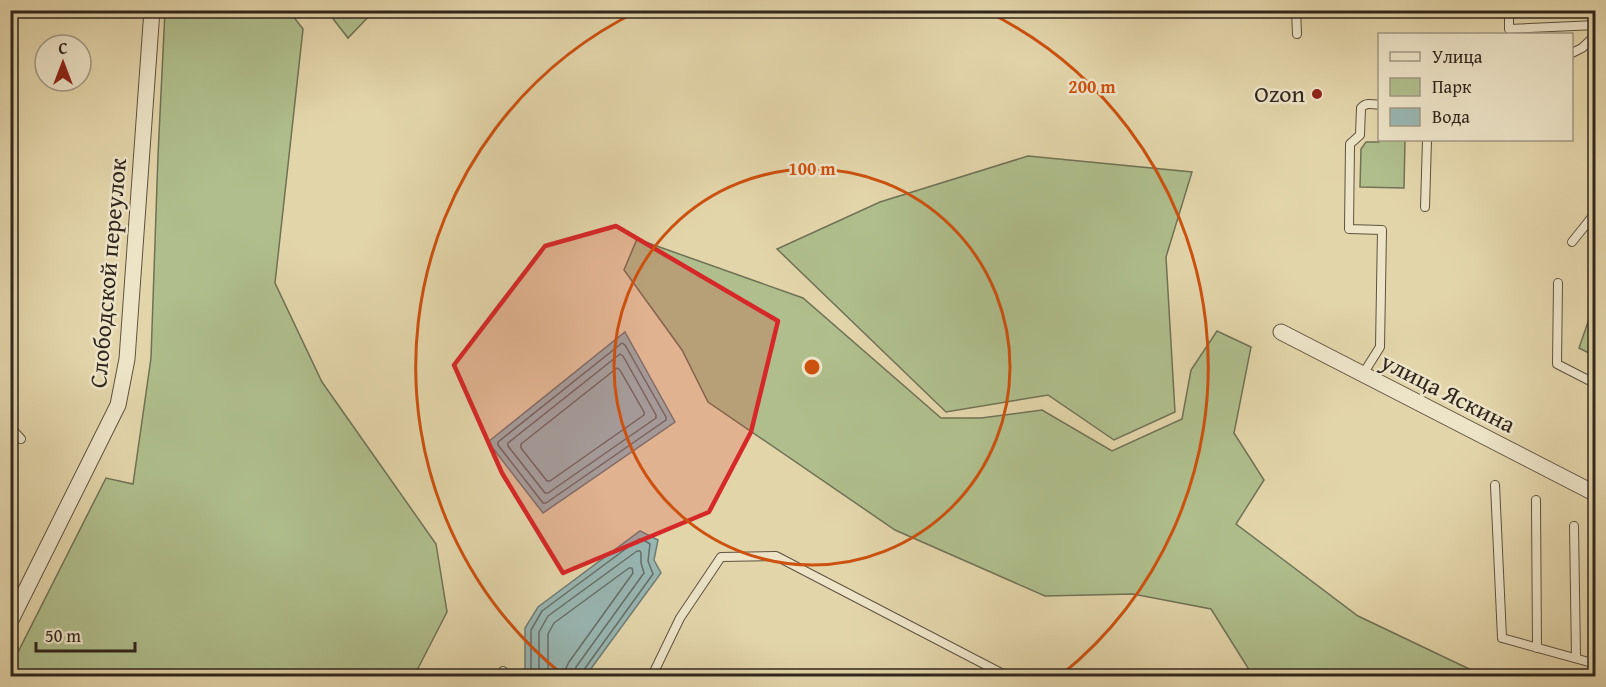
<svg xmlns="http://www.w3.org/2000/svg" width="1606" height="687" font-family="'Gentium Book Plus',serif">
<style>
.green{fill:#afbe8c;stroke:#707254;stroke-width:1.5}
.water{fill:#98b6b2;stroke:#6f7c76;stroke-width:1.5}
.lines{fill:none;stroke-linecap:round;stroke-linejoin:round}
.shore{stroke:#646e68;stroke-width:1.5}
.lane-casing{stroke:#5e5240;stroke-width:10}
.street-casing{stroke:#5e5240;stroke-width:17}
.lane{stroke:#ede4c8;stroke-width:8}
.street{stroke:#ede4c8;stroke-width:15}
.marked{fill:#d62828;fill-opacity:0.2;stroke:#d62828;stroke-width:4.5;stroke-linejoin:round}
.ring{fill:none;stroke:#cd510f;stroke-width:3}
.poi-dot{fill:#8f2418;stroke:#ede4c8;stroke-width:2}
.labels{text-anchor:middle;stroke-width:5;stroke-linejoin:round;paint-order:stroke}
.poi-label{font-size:24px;fill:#31261d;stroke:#ede4c8;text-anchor:end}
.street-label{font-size:24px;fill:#31261d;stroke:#ede4c8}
.centre{fill:#cd510f;stroke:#ede4c8;stroke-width:3}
.ring-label{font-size:18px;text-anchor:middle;font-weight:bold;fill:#cd510f;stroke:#ede4c8;stroke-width:5;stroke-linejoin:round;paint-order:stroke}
</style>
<rect width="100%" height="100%" fill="#e3d5aa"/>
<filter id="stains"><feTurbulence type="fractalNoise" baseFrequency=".00333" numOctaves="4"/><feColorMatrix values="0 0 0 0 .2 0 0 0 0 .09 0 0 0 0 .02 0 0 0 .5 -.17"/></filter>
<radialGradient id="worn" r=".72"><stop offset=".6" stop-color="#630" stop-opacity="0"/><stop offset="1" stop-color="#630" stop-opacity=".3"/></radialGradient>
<!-- green -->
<g class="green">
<polygon points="165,11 289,11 303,29 275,283 322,382 436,544 447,612 414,676 11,676 11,666 106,478 133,484 151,358 158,155"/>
<polygon points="327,11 374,11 348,38"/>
<polygon points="1379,137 1380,140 1405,140 1404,188 1360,187 1361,149 1366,142 1379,142"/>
<polygon points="1028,156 1192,172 1166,257 1175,412 1114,440 1048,395 946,412 777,249 880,202"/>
<polygon points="637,239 803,298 941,418 981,418 1042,410 1112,451 1182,419 1191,370 1217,331 1251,347 1234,433 1264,480 1236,524 1358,616 1484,676 1253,676 1211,609 1133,594 1045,596 895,530 708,402 682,350 624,270"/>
<polygon points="1589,319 1595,324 1595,356 1579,348"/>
</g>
<!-- water -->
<g class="water">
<polygon points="625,332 675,422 543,513 488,442"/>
<polygon points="640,531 658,540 654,560 661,573 587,674 581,676 525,676 525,628 538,607"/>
</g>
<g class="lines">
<!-- shore -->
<g class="shore">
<polygon points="622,343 625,345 666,417 666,420 546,503 543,503 498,445 498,442"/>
<polygon points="620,354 623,356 656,415 656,418 548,493 545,493 508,446 508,443"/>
<polygon points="617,368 620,370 644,412 644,415 550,481 547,481 521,448 521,444"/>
<polyline points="531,676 531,630 542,611 639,539 642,539 650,544 648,561 653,574 583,671 581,676"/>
<polyline points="539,676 539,632 548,616 637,551 640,551 641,553 641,563 644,573 576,667 574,676"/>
<polyline points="548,676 548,634 554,623 629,568 632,568 633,573 569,662 566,668 565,676"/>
</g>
<!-- lane casing -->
<g class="lane-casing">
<g id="lane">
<polyline points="1296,10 1297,34"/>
<polyline points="1509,10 1509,29 1596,25"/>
<polyline points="1572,53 1582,48 1596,35"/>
<polyline points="1425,207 1427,140"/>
<polyline points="1572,242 1596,212"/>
<polyline points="1558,283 1557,364 1596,384"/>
<path d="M1363 374 1380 347 1382 230 1349 229 1350 144 1360 135 1361 108C1366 102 1372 104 1380 105"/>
<polyline points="10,427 21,439"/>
<polyline points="1495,485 1502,638 1596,664"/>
<polyline points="1536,500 1537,648"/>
<polyline points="1574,526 1576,658"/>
<polyline points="503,671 509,676"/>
<polyline points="652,676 680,618 721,557 776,556 1007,676"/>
</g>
</g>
<!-- street casing -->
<g class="street-casing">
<g id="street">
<polyline points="1281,332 1596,494"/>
<polyline points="10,622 118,405 127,359 152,10"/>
</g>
</g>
<!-- lane -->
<use href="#lane" class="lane"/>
<!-- street -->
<use href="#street" class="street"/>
</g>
<!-- marked area -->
<path class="marked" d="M616 226 778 321 751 432 709 512 563 573 502 473 454 365 545 246Z"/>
<!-- distance rings -->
<g class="ring">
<circle cx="812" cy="367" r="198"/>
<path d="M563 675A396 396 0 0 1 638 11M986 11A396 396 0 0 1 1061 675"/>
</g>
<!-- markers -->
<circle class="poi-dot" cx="1317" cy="94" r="6"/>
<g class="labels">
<!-- poi labels -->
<g class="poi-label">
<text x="1305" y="102">Ozon</text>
</g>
<!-- street labels -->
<g class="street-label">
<text transform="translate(108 273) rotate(-85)" y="8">Слободской переулок</text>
<text transform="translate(1448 393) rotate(27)" y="8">улица Яскина</text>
</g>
</g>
<circle cx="812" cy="367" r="9" class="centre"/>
<g class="ring-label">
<text x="1092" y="93">200 m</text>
<text x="812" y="175">100 m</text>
</g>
<!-- margin -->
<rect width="1606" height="687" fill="none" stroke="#e3d5aa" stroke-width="36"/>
<rect x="12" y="12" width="1582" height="663" fill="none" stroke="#31261d" stroke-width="3"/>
<rect x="18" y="18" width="1570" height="651" fill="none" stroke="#31261d" stroke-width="1.5"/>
<!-- legend -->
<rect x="1378" y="33" width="195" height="108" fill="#ede4c8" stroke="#a29884" stroke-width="1.5"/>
<rect x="1390" y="52" width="30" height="9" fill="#ede4c8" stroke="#a29884" stroke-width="1.5"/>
<text x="1432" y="63" font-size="18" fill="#31261d">Улица</text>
<rect x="1390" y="78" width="30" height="18" fill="#afbe8c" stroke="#a29884" stroke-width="1.5"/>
<text x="1432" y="93" font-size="18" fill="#31261d">Парк</text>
<rect x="1390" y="108" width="30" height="18" fill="#98b6b2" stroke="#a29884" stroke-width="1.5"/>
<text x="1432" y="123" font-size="18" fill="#31261d">Вода</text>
<!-- north arrow -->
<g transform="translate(63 63)"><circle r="28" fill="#ede4c8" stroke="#a29884" stroke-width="1.5"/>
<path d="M0-4.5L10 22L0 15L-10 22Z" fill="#8f2418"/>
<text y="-9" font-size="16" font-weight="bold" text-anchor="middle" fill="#31261d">С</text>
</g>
<!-- scale -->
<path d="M36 642v9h99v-9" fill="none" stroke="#31261d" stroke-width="3"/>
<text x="45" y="642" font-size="18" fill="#31261d" stroke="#ede4c8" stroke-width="4.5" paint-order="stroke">50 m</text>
<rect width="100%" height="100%" filter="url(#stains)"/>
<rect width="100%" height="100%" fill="url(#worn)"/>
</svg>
